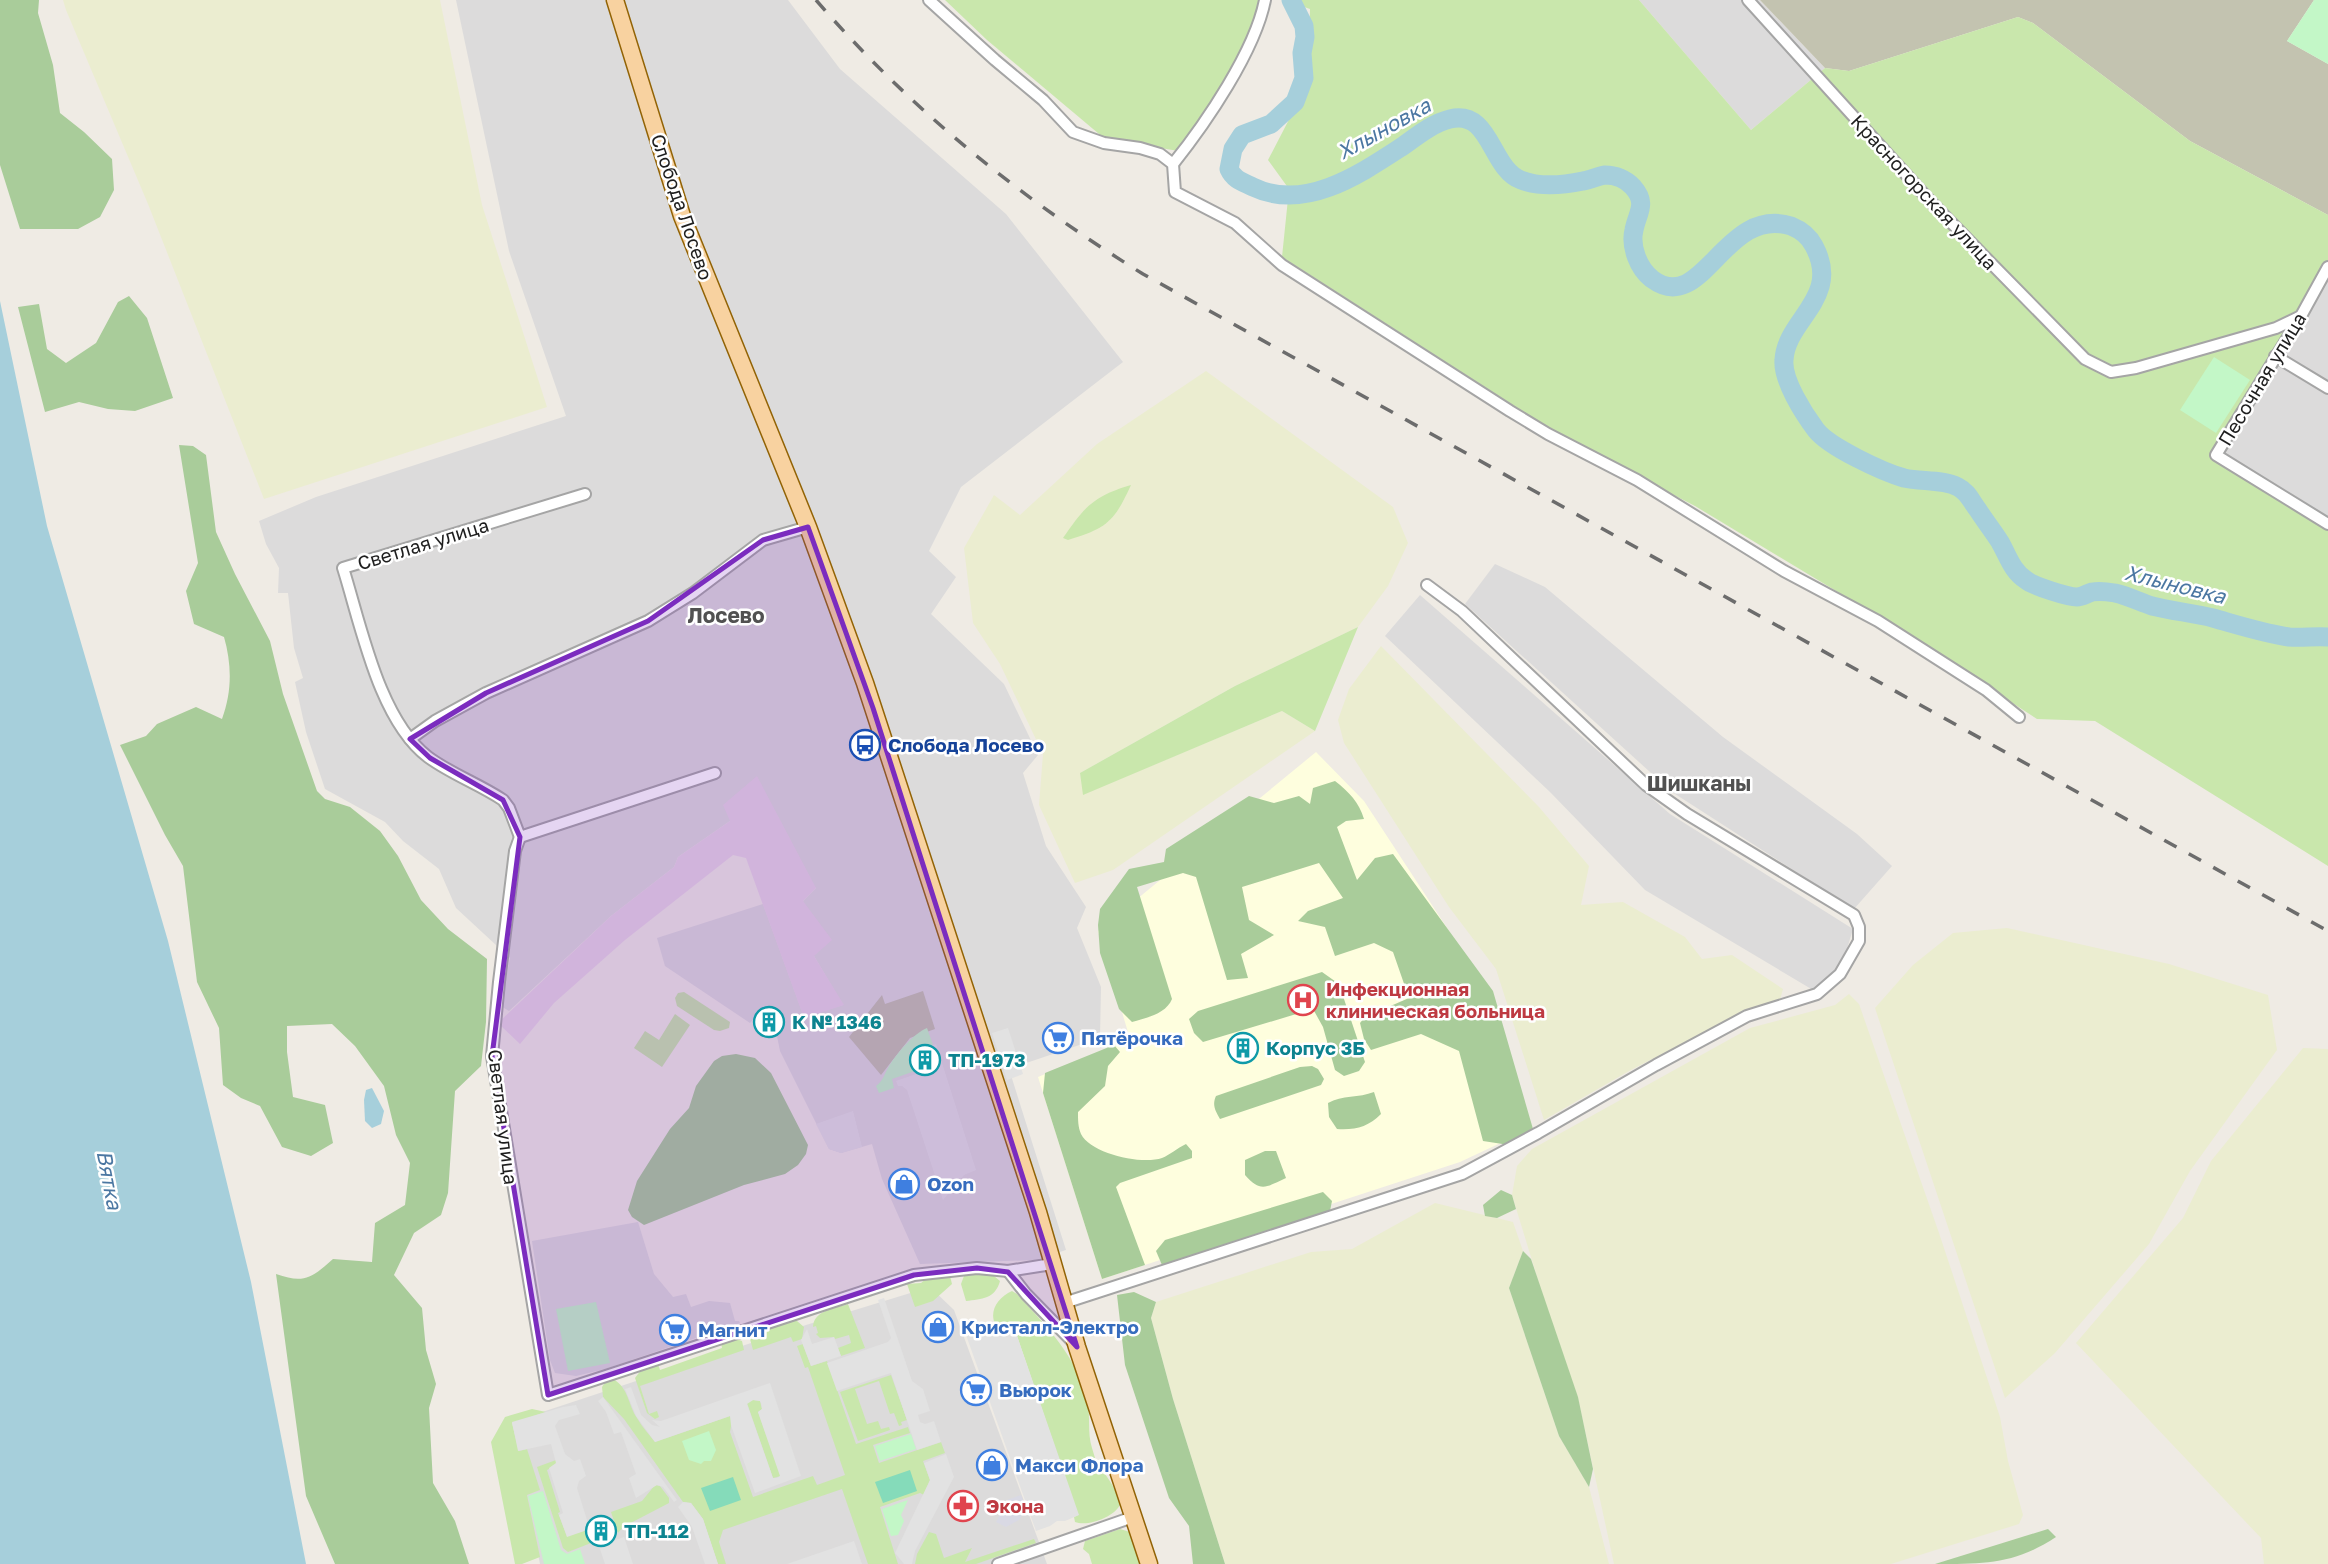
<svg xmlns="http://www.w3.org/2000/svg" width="2328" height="1564" font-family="'Golos Text',sans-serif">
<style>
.residential{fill:#dcdbdb}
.industrial{fill:#e7d6e4}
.education{fill:#fefede}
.construction{fill:#c3c3b0}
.farmland{fill:#ebedd0}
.grass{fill:#c9e7ac}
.forest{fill:#a9cc9a}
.park{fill:#c3f7c7}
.pitch{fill:#85dbba}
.parking{fill:#e2e2e2;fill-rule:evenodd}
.plaza{fill:#d9d9e4}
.water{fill:#a6cfdb}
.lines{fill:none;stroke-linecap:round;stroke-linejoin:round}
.river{stroke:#a6cfdb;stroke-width:19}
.street-casing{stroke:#a5a5a5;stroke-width:14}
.primary-casing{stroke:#926305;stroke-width:19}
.street{stroke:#fff;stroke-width:10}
.primary{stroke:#f8d2a0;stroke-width:16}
.rail{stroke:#6c6c6c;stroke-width:3.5;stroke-dasharray:14 14;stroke-linecap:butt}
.marked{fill:#7b2cbf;fill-opacity:0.2;stroke:#7b2cbf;stroke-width:5;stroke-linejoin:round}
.labels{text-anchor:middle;stroke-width:5;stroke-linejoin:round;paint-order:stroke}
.street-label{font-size:19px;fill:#1e1e1e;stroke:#fff}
.transit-label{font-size:19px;font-weight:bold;fill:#164399;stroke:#fff;text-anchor:start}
.health-label{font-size:19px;font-weight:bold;fill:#be3a42;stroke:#fff;text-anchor:start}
.culture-label{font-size:19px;font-weight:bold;fill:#0d838f;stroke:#fff;text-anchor:start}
.shop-label{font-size:19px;font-weight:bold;fill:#366cbe;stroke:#fff;text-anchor:start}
.water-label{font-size:21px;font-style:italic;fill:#4b77a2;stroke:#fff}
.neighbourhood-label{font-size:21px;font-weight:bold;fill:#515151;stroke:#fff}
</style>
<rect width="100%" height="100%" fill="#efebe4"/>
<!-- residential -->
<g class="residential">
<polygon points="456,0 788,0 840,69 1006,214 1123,362 961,487 929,551 956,577 931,614 1004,684 1038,755 1023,773 1046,846 1086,907 1077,928 1101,987 1100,1038 1009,1069 1066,1250 1035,1260 920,1264 882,1179 872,1144 841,1153 829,1149 780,1051 773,1016 767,1012 758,1014 750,1023 665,966 657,938 763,904 804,1017 843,1005 814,956 803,901 816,888 730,821 678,857 674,867 611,916 509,1011 501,1006 510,958 456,908 439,869 403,841 385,822 325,789 306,732 295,682 303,678 294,648 288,593 278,593 279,568 266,544 259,521 316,497 566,416 509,251"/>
<polygon points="1639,0 1760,0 1825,68 1751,130"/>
<polygon points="2328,272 2328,527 2220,460"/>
<polygon points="1495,564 1545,587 1723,737 1857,834 1892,866 1854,909 1672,792 1465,604"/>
<polygon points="1420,595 1670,814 1853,929 1842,965 1825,987 1813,990 1645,890 1550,792 1385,636"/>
<polygon points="638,1222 654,1274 673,1297 686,1294 691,1307 709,1301 730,1303 735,1321 739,1321 740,1323 605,1369 576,1376 555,1373 550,1360 532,1241"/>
<polygon points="930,1287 954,1310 1047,1564 540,1564 512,1422 806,1325"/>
</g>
<!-- industrial -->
<polygon class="industrial" points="757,776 816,888 803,901 832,940 814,956 844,1005 804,1018 746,858 733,855 625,940 554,1003 520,1044 498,1023 611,916 674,867 678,857 730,821 723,805"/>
<!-- education -->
<polygon class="education" points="1316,752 1364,801 1481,980 1524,1132 1460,1162 1102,1279 1038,1077 1130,1039 1098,931"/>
<!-- construction -->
<g class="construction">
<polygon points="1760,0 2314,0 2287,41 2328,64 2328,215 2190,141 2033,23 2018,17 1849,71 1825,68"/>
<polygon points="923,991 935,1029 910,1038 881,1075 849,1037 882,995 885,1004"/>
</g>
<!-- farmland -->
<g class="farmland">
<polygon points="63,0 440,0 482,205 547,407 264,499 148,204 66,10"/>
<polygon points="1206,371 1393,507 1408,543 1388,586 1358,627 1235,686 1080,773 1084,794 1282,711 1315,731 1113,870 1075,883 1039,805 1043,754 1000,664 973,623 964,548 994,495 1020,515 1097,444"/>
<polygon points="1381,646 1539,807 1589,866 1581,905 1623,902 1685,937 1702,959 1732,955 1783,989 1779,1003 1736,1016 1629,1071 1544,1120 1496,969 1449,907 1344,743 1338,720 1349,689"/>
<polygon points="2007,928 2169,964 2268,995 2277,1050 2190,1171 2149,1244 2055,1353 2005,1398 1875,1008 1913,965 1953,933"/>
<polygon points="1849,994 1859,1004 1939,1233 2000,1417 2008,1461 2023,1515 2019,1524 1891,1564 1614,1564 1578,1398 1549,1316 1512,1195 1517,1166 1532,1149 1750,1028 1835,1005"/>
<polygon points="2303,1048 2328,1049 2328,1564 2264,1564 2261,1538 2076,1343 2183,1218 2211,1161"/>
<polygon points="1435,1203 1513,1222 1523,1251 1509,1288 1559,1436 1589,1487 1609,1564 1225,1564 1173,1399 1151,1318 1156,1302 1311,1252 1352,1249"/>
</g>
<!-- grass -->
<g class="grass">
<polygon points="945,0 1265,0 1258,24 1185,152 1105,139 987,40"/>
<polygon points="1284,0 1639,0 1751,130 1825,68 1849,71 2018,17 2033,23 2190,141 2328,215 2328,272 2220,460 2328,527 2328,866 2095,721 2037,719 1891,624 1695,506 1564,438 1282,257 1289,189 1268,160 1296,106 1309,57 1310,9"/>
<path d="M1131 485C1114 522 1107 528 1068 540L1063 538C1085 506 1094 496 1131 485Z"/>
<polygon points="1358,627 1315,731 1282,711 1083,795 1080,773 1235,686"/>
<polygon points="684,992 730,1022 729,1028 720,1031 714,1030 677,1006 675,998 678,993"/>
<polygon points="675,1014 690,1025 662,1067 634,1048 645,1031 659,1040"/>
<path d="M989 1272 1000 1281C995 1299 982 1299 966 1301L961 1284 964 1276Z"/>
<polygon points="950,1276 952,1284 933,1301 915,1307 907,1284 921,1283 927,1278"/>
<path d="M1012 1291 1017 1294C1047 1327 1077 1356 1087 1401 1091 1417 1087 1432 1092 1448 1094 1454 1096 1463 1100 1468 1110 1480 1116 1489 1120 1505 1114 1517 1088 1527 1075 1522L1074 1517 1078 1515 1016 1333 995 1324C989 1311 998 1297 1012 1291Z"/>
<path d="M848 1304 865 1348 841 1356 838 1348 851 1343 849 1335 835 1339 834 1337 820 1338 816 1334 818 1333 816 1326 813 1327C814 1310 834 1309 848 1304Z"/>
<polygon points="791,1321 797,1321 804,1327 802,1339 793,1342 791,1337 753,1350 750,1339 755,1333"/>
<polygon points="736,1339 742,1341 744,1350 640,1386 649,1414 657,1411 659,1417 655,1419 647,1413 635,1378 641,1370 658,1364 660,1370 722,1348 721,1342"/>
<path d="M803 1344 811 1366 827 1361 856 1444 908 1427 910 1433 873 1445 879 1463 941 1442 945 1453 923 1461 930 1480 924 1495 920 1493 880 1507 898 1564H868L842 1489 723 1530 719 1542 726 1564H718L703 1519 691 1503 683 1502 624 1419 603 1397 602 1387 606 1381 613 1379C629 1388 628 1405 637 1418 642 1427 649 1434 655 1442L730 1416 732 1421 730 1432 753 1497 813 1476 817 1485 845 1475 808 1367 805 1368 797 1346Z"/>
<polygon points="891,1375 907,1420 901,1422 902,1425 899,1426 894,1413 890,1414 879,1381 855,1389 867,1424 878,1421 881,1429 889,1427 890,1430 858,1441 840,1392"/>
<polygon points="753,1400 760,1401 762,1409 758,1412 781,1476 773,1478 747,1403"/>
<polygon points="532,1409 546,1412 512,1423 519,1451 527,1449 540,1490 527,1495 540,1557 522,1564 515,1564 491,1442 505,1417"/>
<polygon points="556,1460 556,1465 547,1470 560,1512 558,1513 567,1536 587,1530 591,1543 568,1552 563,1548 537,1467"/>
<polygon points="655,1485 660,1486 669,1498 669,1503 623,1527 618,1533 611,1512 642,1501"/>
<polygon points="1120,1529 1130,1532 1142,1564 1092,1564 1089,1554 1083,1549 1085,1541"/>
<polygon points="929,1532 936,1534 944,1558 972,1548 965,1562 1034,1539 1036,1543 976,1564 915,1564 917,1554"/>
</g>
<!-- forest -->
<g class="forest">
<polygon points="0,0 39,0 38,13 53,65 60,113 84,132 112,159 114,190 100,217 78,229 20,229 0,165"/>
<polygon points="129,296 147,318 173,398 135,411 108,409 79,402 45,412 18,307 39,304 47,349 66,363 96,343 118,302"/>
<path d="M179 445 193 446 206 455 216 532 235 574 270 641 283 694 317 791 325 799 350 807 380 831 398 856 421 900 448 929 487 959 486 1022 481 1066 455 1091 448 1193 441 1215 414 1233 394 1275 422 1308 426 1350 436 1384 429 1408 433 1483 455 1521 469 1564H335L306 1496 276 1274C304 1284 312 1278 333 1259L372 1262 375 1223 405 1205 410 1163 396 1135 384 1086 355 1046 332 1024 287 1026V1052L293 1097 325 1105 333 1143 311 1156 282 1147 260 1106 241 1098 223 1085 219 1028 197 982 183 866 165 835 120 745 146 736 157 724 196 707 222 719C232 692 232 665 224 637L194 624 186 591 198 563Z"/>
<path d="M1335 781C1349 792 1359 802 1364 819L1346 821 1337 827 1357 880 1375 858 1393 854 1493 991 1533 1129 1509 1145 1483 1141 1459 1051 1421 1034 1371 1050 1364 1039 1360 1023 1365 1017 1409 998 1393 952 1374 943 1335 956 1325 927 1298 921 1308 911 1343 898 1319 863 1242 887 1249 920 1274 935 1241 954 1248 978 1227 980 1196 877 1183 873 1137 887 1172 999C1166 1014 1146 1018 1132 1022L1119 1009 1100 953 1098 925 1100 909 1129 869 1164 862 1166 849 1249 796 1274 803 1299 796 1310 804 1313 788Z"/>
<polygon points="1322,972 1339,984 1365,1062 1359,1071 1344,1076 1335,1070 1323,1027 1313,1009 1203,1042 1194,1033 1189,1019 1198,1011"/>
<path d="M1114 1045 1120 1052 1108 1066 1105 1086 1078 1112C1078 1120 1078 1127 1081 1134 1091 1154 1142 1165 1162 1158 1170 1155 1177 1148 1186 1144L1192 1151V1158L1120 1183 1116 1187 1145 1265 1102 1279 1043 1093 1045 1073Z"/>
<polygon points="736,1054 755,1058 771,1073 808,1145 806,1154 798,1165 785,1174 744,1185 644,1225 632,1217 628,1210 637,1181 670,1129 689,1108 696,1086 714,1061 722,1056"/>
<path d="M1312 1066 1318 1069 1324 1079 1321 1085 1220 1119C1215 1110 1212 1105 1216 1096L1300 1067Z"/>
<path d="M1374 1092 1381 1114C1368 1127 1356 1130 1337 1129L1329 1117 1328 1103C1342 1095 1359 1098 1374 1092Z"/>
<path d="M1265 1151H1276L1286 1178C1266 1187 1261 1193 1245 1175V1160Z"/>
<polygon points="1501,1190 1512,1195 1516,1209 1497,1218 1485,1216 1483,1205"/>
<polygon points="1323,1192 1332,1201 1330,1211 1162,1265 1156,1251 1165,1240"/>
<polygon points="1523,1251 1531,1259 1578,1397 1593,1469 1589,1487 1559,1436 1509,1288"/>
<polygon points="1134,1292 1156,1302 1151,1318 1173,1399 1225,1564 1193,1564 1189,1526 1169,1498 1125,1365 1117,1295"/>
<path d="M2048 1529 2056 1537C2015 1564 1985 1564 1935 1564Z"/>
</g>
<!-- park -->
<g class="park">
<polygon points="2314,0 2328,0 2328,64 2287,41"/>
<polygon points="2214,357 2250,380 2216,433 2180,410"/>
<path d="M927 1028 933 1045 910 1053 915 1071 892 1079 894 1088 879 1093 876 1086C883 1081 884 1075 888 1068 896 1054 913 1034 927 1028Z"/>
<polygon points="596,1302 610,1363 568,1371 556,1309"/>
<polygon points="709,1431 716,1450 711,1461 704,1461 701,1464 689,1460 682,1441"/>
<polygon points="911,1434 916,1449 880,1461 875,1446"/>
<polygon points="543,1491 561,1550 567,1554 580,1549 585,1564 544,1564 528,1496"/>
<polygon points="908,1500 901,1515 904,1521 898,1535 891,1536 882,1509"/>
</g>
<!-- pitch -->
<g class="pitch">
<polygon points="910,1470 917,1491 883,1503 875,1482"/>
<polygon points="733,1477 741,1500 710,1511 701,1488"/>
</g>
<!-- parking -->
<g class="parking">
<polygon points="1008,1028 1023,1074 1007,1080 992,1033"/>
<polygon points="936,1044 976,1170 964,1175 943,1200 907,1090 902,1086 898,1086 896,1081 916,1074 909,1053"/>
<polygon points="853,1111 862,1147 841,1153 829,1149 816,1124"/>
<polygon points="884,1298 912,1381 923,1389 930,1411 918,1415 920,1422 925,1424 934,1421 941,1442 917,1450 891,1373 837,1391 827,1363 888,1342 891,1338 878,1300"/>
<polygon points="995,1324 1016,1333 1079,1515 1065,1521 1057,1521 1050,1526 1036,1531 966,1335"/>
<polygon points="807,1329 812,1344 834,1337 841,1356 811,1366 801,1340"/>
<path d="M770 1383 801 1476 755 1493 731 1425 730 1416 655 1442 636 1416 625 1389 631 1387 641 1415 652 1425 660 1427 652 1420 661 1421ZM753 1400 760 1401 761 1403 762 1409 758 1412 780 1476 777 1478H773L747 1404Z"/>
<polygon points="603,1397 677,1500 674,1502 663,1487 657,1485 636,1498 629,1478 636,1474 621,1432 614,1434 606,1412 598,1401"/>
<polygon points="576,1405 580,1414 559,1420 555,1426 565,1454 574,1461 580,1459 586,1476 579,1481 577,1488 587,1520 587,1530 567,1537 559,1515 563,1513 549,1468 556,1463 551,1444 518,1451 512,1422 563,1407"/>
<polygon points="946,1454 954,1477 915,1551 912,1564 904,1564 895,1553 930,1480 924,1463"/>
<polygon points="683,1502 691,1503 703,1519 718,1564 705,1564 692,1527 678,1507"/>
<polygon points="624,1537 633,1564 605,1564 599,1546"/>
<polygon points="854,1541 862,1564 787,1564"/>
</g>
<!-- plaza -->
<polygon class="plaza" points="1021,1495 1026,1507 1019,1520 1006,1527 996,1522 1007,1500"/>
<!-- water -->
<g class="water">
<polygon points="0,301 47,526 168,941 251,1282 306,1564 0,1564"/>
<polygon points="372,1088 384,1111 381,1124 372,1128 365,1121 364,1100 366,1090"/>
</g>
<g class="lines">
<!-- river -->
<path class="river" d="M1291 0 1304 26 1305 37 1302 53 1304 78 1295 102 1271 124 1242 135 1233 149 1229 169C1234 180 1243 182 1253 187 1305 212 1360 174 1403 146 1417 136 1433 123 1450 119 1491 109 1490 168 1521 180 1539 187 1564 185 1583 181 1590 180 1598 176 1605 175 1615 175 1626 179 1633 187 1648 204 1637 213 1634 230 1630 246 1638 268 1652 279 1703 317 1724 205 1791 226 1801 230 1809 236 1814 246 1842 298 1786 319 1784 360 1782 380 1804 414 1816 430 1829 447 1883 472 1904 478 1921 482 1942 479 1958 487 1968 492 1971 501 1978 510 1985 521 1993 531 2000 542 2008 556 2012 571 2026 580 2033 586 2068 597 2077 597 2082 597 2088 593 2092 592 2098 591 2109 592 2115 593 2128 596 2140 602 2152 606 2172 611 2193 613 2213 618 2238 625 2263 633 2289 637 2302 638 2315 636 2328 637"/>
<!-- street casing -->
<g class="street-casing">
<g id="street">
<polyline points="929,0 995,60 1043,100 1073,132 1104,143 1140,148 1160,154 1173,164 1175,192 1235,223 1282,265 1510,411 1548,434 1637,480 1784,571 1878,621 1986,690 2019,717"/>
<polyline points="1748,0 1931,202 2085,359 2111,372 2136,368 2276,328 2301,316"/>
<path d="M1173 164C1206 123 1255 51 1265 0"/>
<polyline points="2328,267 2301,316 2216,455 2328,524"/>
<polyline points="2275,356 2328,388"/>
<path d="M585 494 343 568C361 625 379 720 428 757 451 774 479 784 503 800L509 808 520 837 715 773"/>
<polyline points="410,739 435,721 486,693 648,621 693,593 763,540 808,527"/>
<polyline points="520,837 515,851 499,982 492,1056 548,1395 914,1275 977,1268 1008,1271 1052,1264"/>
<polyline points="1008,1271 1026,1294 1075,1344"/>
<polyline points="1064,1303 1462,1174 1538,1133 1656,1065 1747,1016 1817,994 1840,974 1859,941 1859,927 1854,915 1687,814 1646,785 1462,611 1427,585"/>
<polyline points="998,1564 1133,1517"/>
</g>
</g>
<!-- primary casing -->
<g class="primary-casing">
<polyline id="primary" points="615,0 682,216 808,527 865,683 1038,1212 1077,1347 1149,1564"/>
</g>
<!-- street -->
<use href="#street" class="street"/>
<!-- primary -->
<use href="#primary" class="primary"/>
<!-- rail -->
<path class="rail" d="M816 0C910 109 1020 198 1143 274L2328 931"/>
</g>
<!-- marked area -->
<path class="marked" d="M808 527 873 708 1077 1347 1008 1272 977 1268 914 1275 548 1395 492 1056 520 837 503 800 430 758 410 739 486 693 648 621 763 540Z"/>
<!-- icons -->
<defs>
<g id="bus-ring" transform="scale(1.575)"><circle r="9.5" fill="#fff" stroke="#1a4fb4" stroke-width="1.5"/><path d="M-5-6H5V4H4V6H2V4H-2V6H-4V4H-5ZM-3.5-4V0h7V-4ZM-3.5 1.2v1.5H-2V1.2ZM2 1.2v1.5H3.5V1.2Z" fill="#1a4fb4"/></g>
<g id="hospital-ring" transform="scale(1.575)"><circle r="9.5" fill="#fff" stroke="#e0444e" stroke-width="1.5"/><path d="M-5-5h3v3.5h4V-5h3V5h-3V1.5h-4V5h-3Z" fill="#e0444e"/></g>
<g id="building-ring" transform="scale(1.575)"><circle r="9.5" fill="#fff" stroke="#0f9aa8" stroke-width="1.5"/><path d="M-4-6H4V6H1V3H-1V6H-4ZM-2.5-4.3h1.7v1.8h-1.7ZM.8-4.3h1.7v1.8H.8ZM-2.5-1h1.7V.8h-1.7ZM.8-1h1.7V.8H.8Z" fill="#0f9aa8"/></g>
<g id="supermarket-ring" transform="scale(1.575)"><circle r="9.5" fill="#fff" stroke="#3f7fe0" stroke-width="1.5"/><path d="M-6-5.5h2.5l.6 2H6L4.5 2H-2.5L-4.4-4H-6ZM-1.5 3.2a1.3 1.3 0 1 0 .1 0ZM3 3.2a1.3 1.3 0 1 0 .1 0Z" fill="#3f7fe0"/></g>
<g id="shop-ring" transform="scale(1.575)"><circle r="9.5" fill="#fff" stroke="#3f7fe0" stroke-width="1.5"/><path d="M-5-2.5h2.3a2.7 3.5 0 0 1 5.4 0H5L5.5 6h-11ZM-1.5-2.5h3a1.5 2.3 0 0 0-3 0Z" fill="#3f7fe0"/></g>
<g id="pharmacy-ring" transform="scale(1.575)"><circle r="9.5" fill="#fff" stroke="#e0444e" stroke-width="1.5"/><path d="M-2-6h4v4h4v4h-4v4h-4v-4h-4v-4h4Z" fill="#e0444e"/></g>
</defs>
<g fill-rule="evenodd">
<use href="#bus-ring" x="865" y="745"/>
<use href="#hospital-ring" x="1303" y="1000"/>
<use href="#building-ring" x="769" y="1022"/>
<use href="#supermarket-ring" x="1058" y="1038"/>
<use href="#building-ring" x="1243" y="1048"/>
<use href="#building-ring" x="925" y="1060"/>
<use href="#shop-ring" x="904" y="1184"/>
<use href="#shop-ring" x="938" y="1327"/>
<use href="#supermarket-ring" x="675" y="1330"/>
<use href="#supermarket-ring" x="976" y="1390"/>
<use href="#shop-ring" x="992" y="1465"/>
<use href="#pharmacy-ring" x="963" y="1506"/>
<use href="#building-ring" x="601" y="1531"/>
</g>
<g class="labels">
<!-- street labels -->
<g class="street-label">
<text transform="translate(1924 192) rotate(47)" y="7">Красногорская улица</text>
<text transform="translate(682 207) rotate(71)" y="7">Слобода Лосево</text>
<text transform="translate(2262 379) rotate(-59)" y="7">Песочная улица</text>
<text transform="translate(423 544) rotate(-17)" y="7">Светлая улица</text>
<text transform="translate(503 1117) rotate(83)" y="7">Светлая улица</text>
</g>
<!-- transit labels -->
<g class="transit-label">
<text x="888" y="752">Слобода Лосево</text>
</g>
<!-- health labels -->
<g class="health-label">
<text x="1326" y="996">Инфекционная<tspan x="1326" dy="22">клиническая больница</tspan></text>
<text x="986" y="1513">Экона</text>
</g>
<!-- culture labels -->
<g class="culture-label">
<text x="792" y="1029">К № 1346</text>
<text x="1266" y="1055">Корпус 3Б</text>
<text x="948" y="1067">ТП-1973</text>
<text x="624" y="1538">ТП-112</text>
</g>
<!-- shop labels -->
<g class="shop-label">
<text x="1081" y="1045">Пятёрочка</text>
<text x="927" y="1191">Ozon</text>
<text x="961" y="1334">Кристалл-Электро</text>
<text x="698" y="1337">Магнит</text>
<text x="999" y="1397">Вьюрок</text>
<text x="1015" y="1472">Макси Флора</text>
</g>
<!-- water labels -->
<g class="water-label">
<text transform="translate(1384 129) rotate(-29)" y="7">Хлыновка</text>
<text transform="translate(2175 585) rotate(14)" y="7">Хлыновка</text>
<text transform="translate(109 1180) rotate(79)" y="7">Вятка</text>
</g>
<!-- neighbourhood labels -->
<g class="neighbourhood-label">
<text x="726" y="623">Лосево</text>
<text x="1699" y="791">Шишканы</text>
</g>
</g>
</svg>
